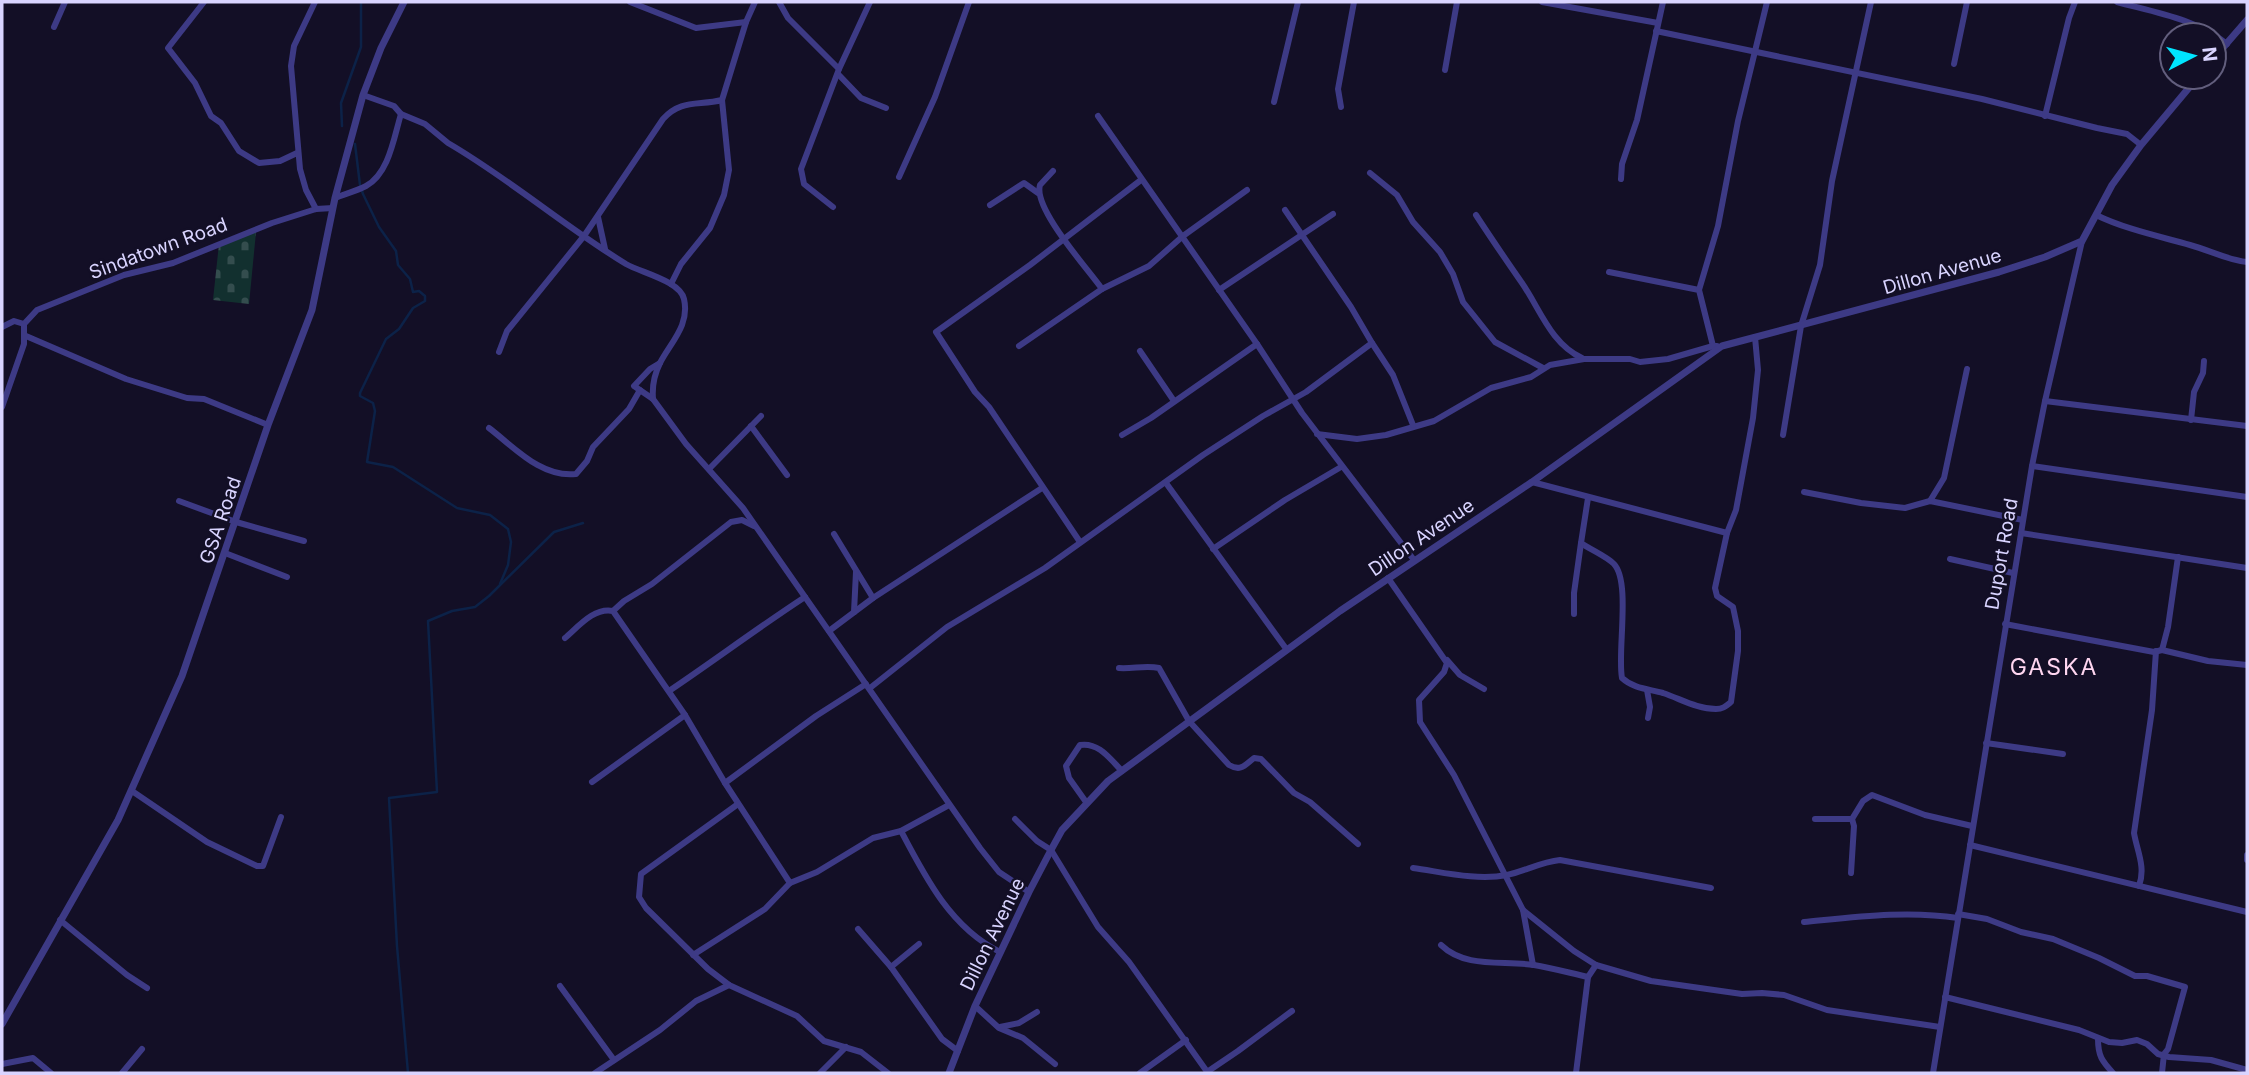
<svg xmlns="http://www.w3.org/2000/svg" width="2249" height="1075" font-family="Inter,sans-serif">
<style>
.cemetery{fill:url(#cemetery-stones)}
.lines{fill:none;stroke-linecap:round;stroke-linejoin:round}
.stream{stroke:#0c2248;stroke-width:2.5}
.minor{stroke:#3d3a85;stroke-width:6}
.tertiary{stroke:#3d3a85;stroke-width:7}
.labels{text-anchor:middle;stroke-width:5;stroke-linejoin:round;paint-order:stroke}
.street-label{font-size:19px;fill:#d9d4ff;stroke:#130f26}
.quarter-label{font-size:23px;letter-spacing:2px;fill:#ffd6f0;stroke:#130f26}
</style>
<defs>
<pattern id="cemetery-stones" width="16" height="16" patternUnits="userSpaceOnUse" patternTransform="scale(1.75)"><rect width="16" height="16" fill="#12302f"/><path d="M2 7V4a2 2 0 0 1 4 0v3zM10 15v-3a2 2 0 0 1 4 0v3z" fill="#344d4e"/></pattern>
</defs>
<rect width="100%" height="100%" fill="#130f26"/>
<!-- cemetery -->
<polygon class="cemetery" points="256,232 249,304 213,300 219,244"/>
<g class="lines">
<!-- stream -->
<g class="stream">
<polyline points="342,126 341,103 361,47 361,2"/>
<polyline points="355,144 360,185 363,194 379,227 396,251 398,265 410,279 413,292 419,291 425,296 425,301 413,308 399,329 386,339 360,393 360,396 373,403 375,411 367,462 393,467 457,508 490,515 508,529 511,542 508,565 500,584"/>
<polyline points="408,1073 397,946 389,798 437,792 428,621 452,611 475,607 489,596 554,532 583,523"/>
</g>
<!-- minor -->
<g class="minor">
<polyline points="204,2 168,48 195,83 211,116 221,123 239,151 259,163 280,161 297,153"/>
<polyline points="315,2 294,46 291,66 300,169 306,190 316,209"/>
<polyline points="630,2 696,28 746,22"/>
<polyline points="779,2 788,18 839,69"/>
<polyline points="1542,2 1658,23"/>
<path d="M2117 2C2154 12 2197 19 2227 44"/>
<polyline points="54,27 65,2"/>
<polyline points="1656,31 1982,99 2097,128 2127,134 2141,145"/>
<polyline points="1954,64 1967,2"/>
<polyline points="1445,70 1457,2"/>
<polyline points="838,74 861,98 886,108"/>
<path d="M363 95 394 106 401 114 425 124 448 143C510 179 565 227 626 264 642 273 680 281 684 299 690 325 671 342 660 363 655 373 652 387 653 399"/>
<polyline points="1274,102 1298,2"/>
<polyline points="1341,107 1338,89 1354,2"/>
<polyline points="1098,116 1257,344 1302,413 1414,560"/>
<polyline points="2045,116 2069,18 2075,2"/>
<path d="M1053 171 1040 185C1033 208 1087 268 1102 289"/>
<polyline points="1370,173 1397,195 1413,222 1440,252 1453,274 1463,302 1495,342 1543,368"/>
<polyline points="899,177 935,97 969,2"/>
<polyline points="1621,179 1622,164 1637,120 1663,2"/>
<path d="M335 198C345 194 356 191 366 186 389 174 394 137 401 114"/>
<polyline points="990,205 1024,183 1038,193"/>
<polyline points="833,207 804,184 801,169 839,69 870,2"/>
<polyline points="1285,210 1351,307 1372,343"/>
<path d="M1476 215C1491 238 1506 260 1522 283 1540 309 1551 344 1582 358"/>
<path d="M2096 215C2125 229 2158 236 2190 245 2209 250 2227 260 2247 262"/>
<polyline points="598,217 605,249"/>
<polyline points="1609,272 1699,290 1713,346 1717,346"/>
<polyline points="671,284 681,264 710,228 724,195 729,170 722,100"/>
<polyline points="1219,290 1333,214"/>
<polyline points="1699,290 1718,226 1738,121 1767,2"/>
<polyline points="24,324 37,310 124,275 173,263 272,223 316,209 333,208"/>
<polyline points="2,327 14,321 24,324"/>
<polyline points="26,336 126,379 187,398 204,399 268,425"/>
<polyline points="1019,346 1102,289 1149,266 1183,236 1247,190"/>
<polyline points="1140,351 1174,401"/>
<path d="M499 352 507 331 584 236 663 119C681 99 698 106 722 100L746 22 755 2"/>
<polyline points="660,363 650,369 634,386 653,399 686,444 743,508 980,848 999,872 1029,892"/>
<polyline points="2045,401 2247,426"/>
<polyline points="2,407 24,344 24,324"/>
<polyline points="2191,420 2194,392 2203,373 2204,361"/>
<polyline points="751,426 787,475"/>
<path d="M489 428C514 447 541 478 576 474L587 461 593 447 629 409 640 390"/>
<polyline points="1317,434 1357,439 1386,435 1434,421 1491,388 1531,377 1550,365 1584,359 1630,359 1640,362 1668,359 1713,346"/>
<polyline points="1122,435 1151,418 1257,344"/>
<polyline points="1783,435 1801,326 1820,265 1832,181 1871,2"/>
<polyline points="2032,466 2247,497"/>
<polyline points="709,469 761,416"/>
<polyline points="1532,482 1727,533"/>
<polyline points="1166,483 1287,650"/>
<polyline points="1804,492 1861,503 1905,508 1930,501 2023,520"/>
<path d="M1588 498 1581 543C1591 550 1606 556 1614 564 1631 582 1617 653 1622 678 1634 689 1649 689 1663 693 1681 699 1697 709 1716 709 1723 709 1726 706 1731 702L1738 651V631L1733 607 1717 596 1715 588 1727 533 1736 510 1753 418 1758 370 1755 337"/>
<polyline points="179,501 236,522 304,541"/>
<polyline points="1930,501 1944,478 1967,369"/>
<polyline points="2021,533 2247,568"/>
<polyline points="834,534 873,598"/>
<polyline points="1080,542 989,407 975,392 936,332 1030,265 1141,180"/>
<polyline points="1213,549 1285,500 1341,467"/>
<polyline points="225,553 287,577"/>
<polyline points="1950,559 2013,573"/>
<polyline points="1388,578 1447,663 1444,672 1419,700 1420,722 1454,775 1523,910 1574,951 1596,965 1651,981 1742,994 1762,993 1784,995 1827,1010 1940,1027"/>
<polyline points="613,611 624,601 652,584 731,522 742,520 754,526"/>
<polyline points="854,612 856,572"/>
<polyline points="1574,614 1574,593 1581,543"/>
<polyline points="2005,624 2154,652 2162,650 2208,661 2247,665"/>
<polyline points="829,631 873,598 1042,488"/>
<path d="M565 638C578 627 594 607 613 611L685 715 725 783 790 883 817 872 873 838 901 831 949 805"/>
<polyline points="2162,650 2168,627 2178,557"/>
<polyline points="1447,660 1460,675 1484,689"/>
<path d="M1119 668C1133 669 1146 665 1159 668L1189 721 1229 765C1241 772 1245 765 1254 758L1261 759 1294 793 1310 802 1358 844"/>
<polyline points="870,688 947,627 1045,568 1203,455 1263,416 1306,392 1372,343 1393,375 1413,425"/>
<polyline points="1647,690 1650,707 1648,718"/>
<path d="M669 691C715 660 759 627 805 597"/>
<polyline points="1986,743 2063,754"/>
<polyline points="592,782 685,715"/>
<polyline points="725,783 816,716 866,684"/>
<polyline points="132,791 207,842 257,866 263,866 281,817"/>
<path d="M1086 802 1069 778 1066 766 1080 745C1099 742 1110 759 1122 771"/>
<polyline points="738,804 641,874 639,897 646,908 708,969 729,985 797,1016 824,1041 861,1052 888,1073"/>
<polyline points="1015,819 1037,841 1051,850 1098,927 1129,962 1208,1073"/>
<polyline points="1815,819 1852,819 1863,801 1872,795 1925,815 1972,826"/>
<path d="M901 831C925 877 951 928 1000 952"/>
<polyline points="1970,845 2247,912"/>
<polyline points="2247,860 2247,855"/>
<path d="M1413 868C1442 872 1477 881 1507 875 1525 871 1541 862 1560 860L1711 888"/>
<polyline points="1851,873 1854,826 1852,819"/>
<path d="M2139 886C2146 867 2137 851 2134 833L2152 710 2156 651"/>
<polyline points="1523,910 1533,965"/>
<polyline points="1958,914 1987,919 2021,932 2053,939 2099,958 2135,976 2147,976 2185,987 2168,1049 2164,1054 2162,1073"/>
<polyline points="60,920 127,975 147,988"/>
<path d="M1804 922C1855 917 1907 910 1958 918"/>
<polyline points="858,929 891,967 942,1039 958,1051"/>
<path d="M1441 945C1466 969 1503 960 1534 965 1552 968 1570 973 1588 977"/>
<polyline points="693,955 765,909 790,883"/>
<polyline points="891,967 919,944"/>
<polyline points="560,986 614,1060"/>
<polyline points="1945,997 2079,1030 2109,1042 2122,1043 2137,1040 2147,1044 2158,1054 2169,1057 2211,1060 2247,1070"/>
<polyline points="975,1006 999,1028 1023,1038 1055,1064"/>
<polyline points="1000,1027 1019,1023 1037,1012"/>
<path d="M2098 1039C2098 1056 2102 1061 2113 1073"/>
<polyline points="2,1064 33,1058 51,1073"/>
<polyline points="1207,1072 1238,1051 1292,1011"/>
<polyline points="122,1073 142,1049"/>
<polyline points="595,1073 660,1030 696,1001 729,985"/>
<polyline points="820,1073 846,1047"/>
<polyline points="1140,1073 1186,1040"/>
<polyline points="1576,1073 1588,977 1596,965"/>
<polyline points="1933,1073 2032,466 2045,401 2082,241"/>
</g>
<!-- tertiary -->
<g class="tertiary">
<polyline points="2214,58 2247,20"/>
<polyline points="2,1024 118,820 182,676 268,425 312,310 335,198 363,95 381,48 404,2"/>
<polyline points="949,1073 975,1006 1029,892 1051,850 1062,830 1108,781 1340,611 1532,482 1722,346 1999,272 2045,257 2082,241 2112,185 2141,145 2198,77"/>
</g>
</g>
<g class="labels">
<!-- street labels -->
<g class="street-label">
<text transform="translate(158 248) rotate(-20)" y="7">Sindatown Road</text>
<text transform="translate(1942 271) rotate(-16)" y="7">Dillon Avenue</text>
<text transform="translate(220 520) rotate(-71)" y="7">GSA Road</text>
<text transform="translate(1421 537) rotate(-34)" y="7">Dillon Avenue</text>
<text transform="translate(2001 554) rotate(-80)" y="7">Duport Road</text>
<text transform="translate(992 934) rotate(-64)" y="7">Dillon Avenue</text>
</g>
<!-- quarter labels -->
<g class="quarter-label">
<text x="2054" y="675">GASKA</text>
</g>
</g>
<!-- border -->
<rect width="2249" height="1075" fill="none" stroke="#d9d4ff" stroke-width="7"/>
<!-- north arrow -->
<g transform="translate(2193 56) rotate(84)"><circle r="33" fill="#130f26" stroke="#625e7d" stroke-width="2"/>
<path d="M0-5L12 26L0 18L-12 26Z" fill="#00e5ff"/>
<text y="-10" font-size="19" font-weight="bold" text-anchor="middle" fill="#d9d4ff">N</text>
</g>
</svg>
